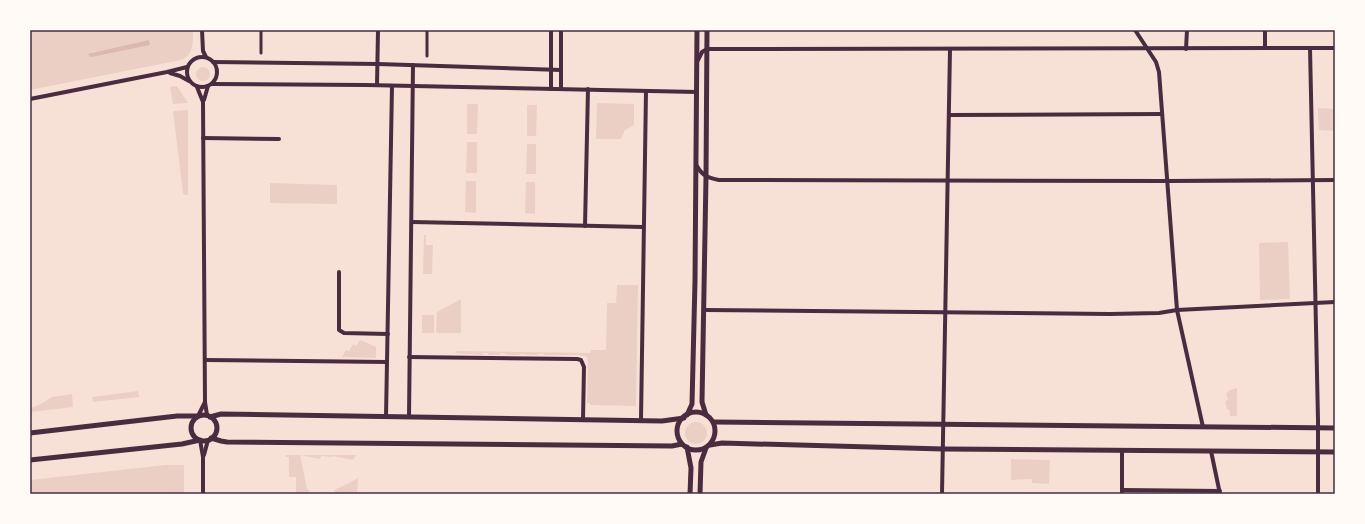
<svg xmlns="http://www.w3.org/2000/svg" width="1365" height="524" font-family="Ubuntu,sans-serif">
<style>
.green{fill:#ebcfc5}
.water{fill:#dcb8b0}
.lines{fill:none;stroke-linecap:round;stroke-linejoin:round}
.pedestrian{stroke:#4a2c40;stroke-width:3}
.minor{stroke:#4a2c40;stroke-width:4}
.tertiary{stroke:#4a2c40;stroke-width:5}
.neatline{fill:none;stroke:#4a2c40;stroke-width:1.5}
</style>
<rect width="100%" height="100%" fill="#f7e1d7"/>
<!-- green -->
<g class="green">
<path d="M30 30H193C193 42 194 55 181 60L30 90Z"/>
<circle cx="203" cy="74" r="7"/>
<polygon points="177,86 188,103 173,104 170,87"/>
<polygon points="597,103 634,104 634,125 625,130 621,139 596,139"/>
<polygon points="467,104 478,104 477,134 467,134"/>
<polygon points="527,105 537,105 536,136 527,136"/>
<polygon points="1318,108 1335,109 1335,131 1319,130"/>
<polygon points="188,110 188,195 184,195 183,193 173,111"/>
<polygon points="467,142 477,142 477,173 466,173"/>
<polygon points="527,144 536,144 536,174 526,174"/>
<polygon points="466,181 476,181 476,213 465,212"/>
<polygon points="526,182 535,182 535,214 525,213"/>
<polygon points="270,183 337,185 337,204 270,203"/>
<polygon points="424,235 426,235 426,245 433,245 432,274 423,274"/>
<polygon points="1288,242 1290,299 1260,300 1259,243"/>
<polygon points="617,285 638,285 636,406 590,405 590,403 587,403 588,361 586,356 581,356 580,355 544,355 544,354 538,354 538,355 526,355 525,354 520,354 519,355 507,355 506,354 501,353 500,355 488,355 488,353 483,353 483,355 455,353 456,351 590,353 591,350 606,350 607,303 616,303"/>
<polygon points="461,299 461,333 438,333 436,331 437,312"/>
<rect x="422" y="315" width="12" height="18"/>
<polygon points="360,340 376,347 376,358 342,357 346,350 349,351 353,344 356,346"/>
<polygon points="1237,388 1237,416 1230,416 1230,411 1227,409 1225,402 1228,399 1226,394 1230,390"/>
<polygon points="138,391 139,397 93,402 92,397"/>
<polygon points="72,394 73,407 30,412 30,408 39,405 52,397"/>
<circle cx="696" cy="433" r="11"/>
<polygon points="286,455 356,455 353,460 333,456 332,457 321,456 320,459 300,455 307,489 309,489 309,494 296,494 296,477 289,477 289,457 286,457"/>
<polygon points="1011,459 1050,460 1049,484 1032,483 1032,479 1011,480"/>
<polygon points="165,465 184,465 184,494 30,494 30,480"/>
<polygon points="358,478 357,494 336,494 334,490 349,483"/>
</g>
<!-- water -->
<polygon class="water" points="149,40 150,45 91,57 88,54"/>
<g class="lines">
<!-- pedestrian -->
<g class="pedestrian">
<polyline points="261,30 261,53"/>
<polyline points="427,30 427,56"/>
</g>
<!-- minor -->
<g class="minor">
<polyline points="202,30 203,51 206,57"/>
<polyline points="1135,30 1156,62 1159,72 1177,310 1203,427"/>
<polyline points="1265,48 1265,30"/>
<polyline points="1310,48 1318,420 1318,494"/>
<polyline points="1186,49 1187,30"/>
<circle cx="202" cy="72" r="15"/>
<polyline points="698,60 702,52 707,49 1335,48"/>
<polyline points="213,62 378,64 561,70"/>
<polyline points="170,73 180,76 189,81"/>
<polyline points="212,84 366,85 697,92"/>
<polyline points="377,85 378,30"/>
<polyline points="197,87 203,102 205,402"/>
<polyline points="551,89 551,30"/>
<polyline points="561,89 561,30"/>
<polyline points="30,99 167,72 187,67"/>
<polyline points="204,100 208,86"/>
<polyline points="950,115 1162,114"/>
<polyline points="203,138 279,139"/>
<path d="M697 166C702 176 709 178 719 180L1167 181 1335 180"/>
<polyline points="412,222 643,227"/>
<polyline points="585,226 588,89"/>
<polyline points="339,272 339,330 344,333 388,334"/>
<polyline points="704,310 1110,314 1159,313 1177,310 1335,302"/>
<polyline points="409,357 577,359 581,360 584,367 583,419"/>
<polyline points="205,360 387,362"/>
<polyline points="198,416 205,402 207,415"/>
<polyline points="386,417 392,86"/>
<polyline points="409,417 413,65"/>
<polyline points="641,420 646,91"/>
<polyline points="200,440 203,457 203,494"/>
<polyline points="1122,450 1122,494"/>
<polyline points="1211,451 1220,494"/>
<polyline points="204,455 208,440"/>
<polyline points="1122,490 1220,491"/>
<polyline points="942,494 950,49"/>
</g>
<!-- tertiary -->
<g class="tertiary">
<circle cx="696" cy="431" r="19"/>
<polyline points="687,415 692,404 695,281 697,30"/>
<polyline points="706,415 702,402 706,177 707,30"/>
<circle cx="204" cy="428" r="13"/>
<polyline points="210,417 221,414 662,421 684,418"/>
<polyline points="714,422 1335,428"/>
<polyline points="30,433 177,416 198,416"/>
<polyline points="211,438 221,441 227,442 672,446 682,444"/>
<polyline points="710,445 722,443 943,449 1335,452"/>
<polyline points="687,447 691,468 690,494"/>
<polyline points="30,460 182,444 200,440"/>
<polyline points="700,494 701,462 706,448"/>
</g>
</g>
<!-- border -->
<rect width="1365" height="524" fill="none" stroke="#fffaf5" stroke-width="62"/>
<rect x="31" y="31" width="1303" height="462" class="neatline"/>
</svg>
